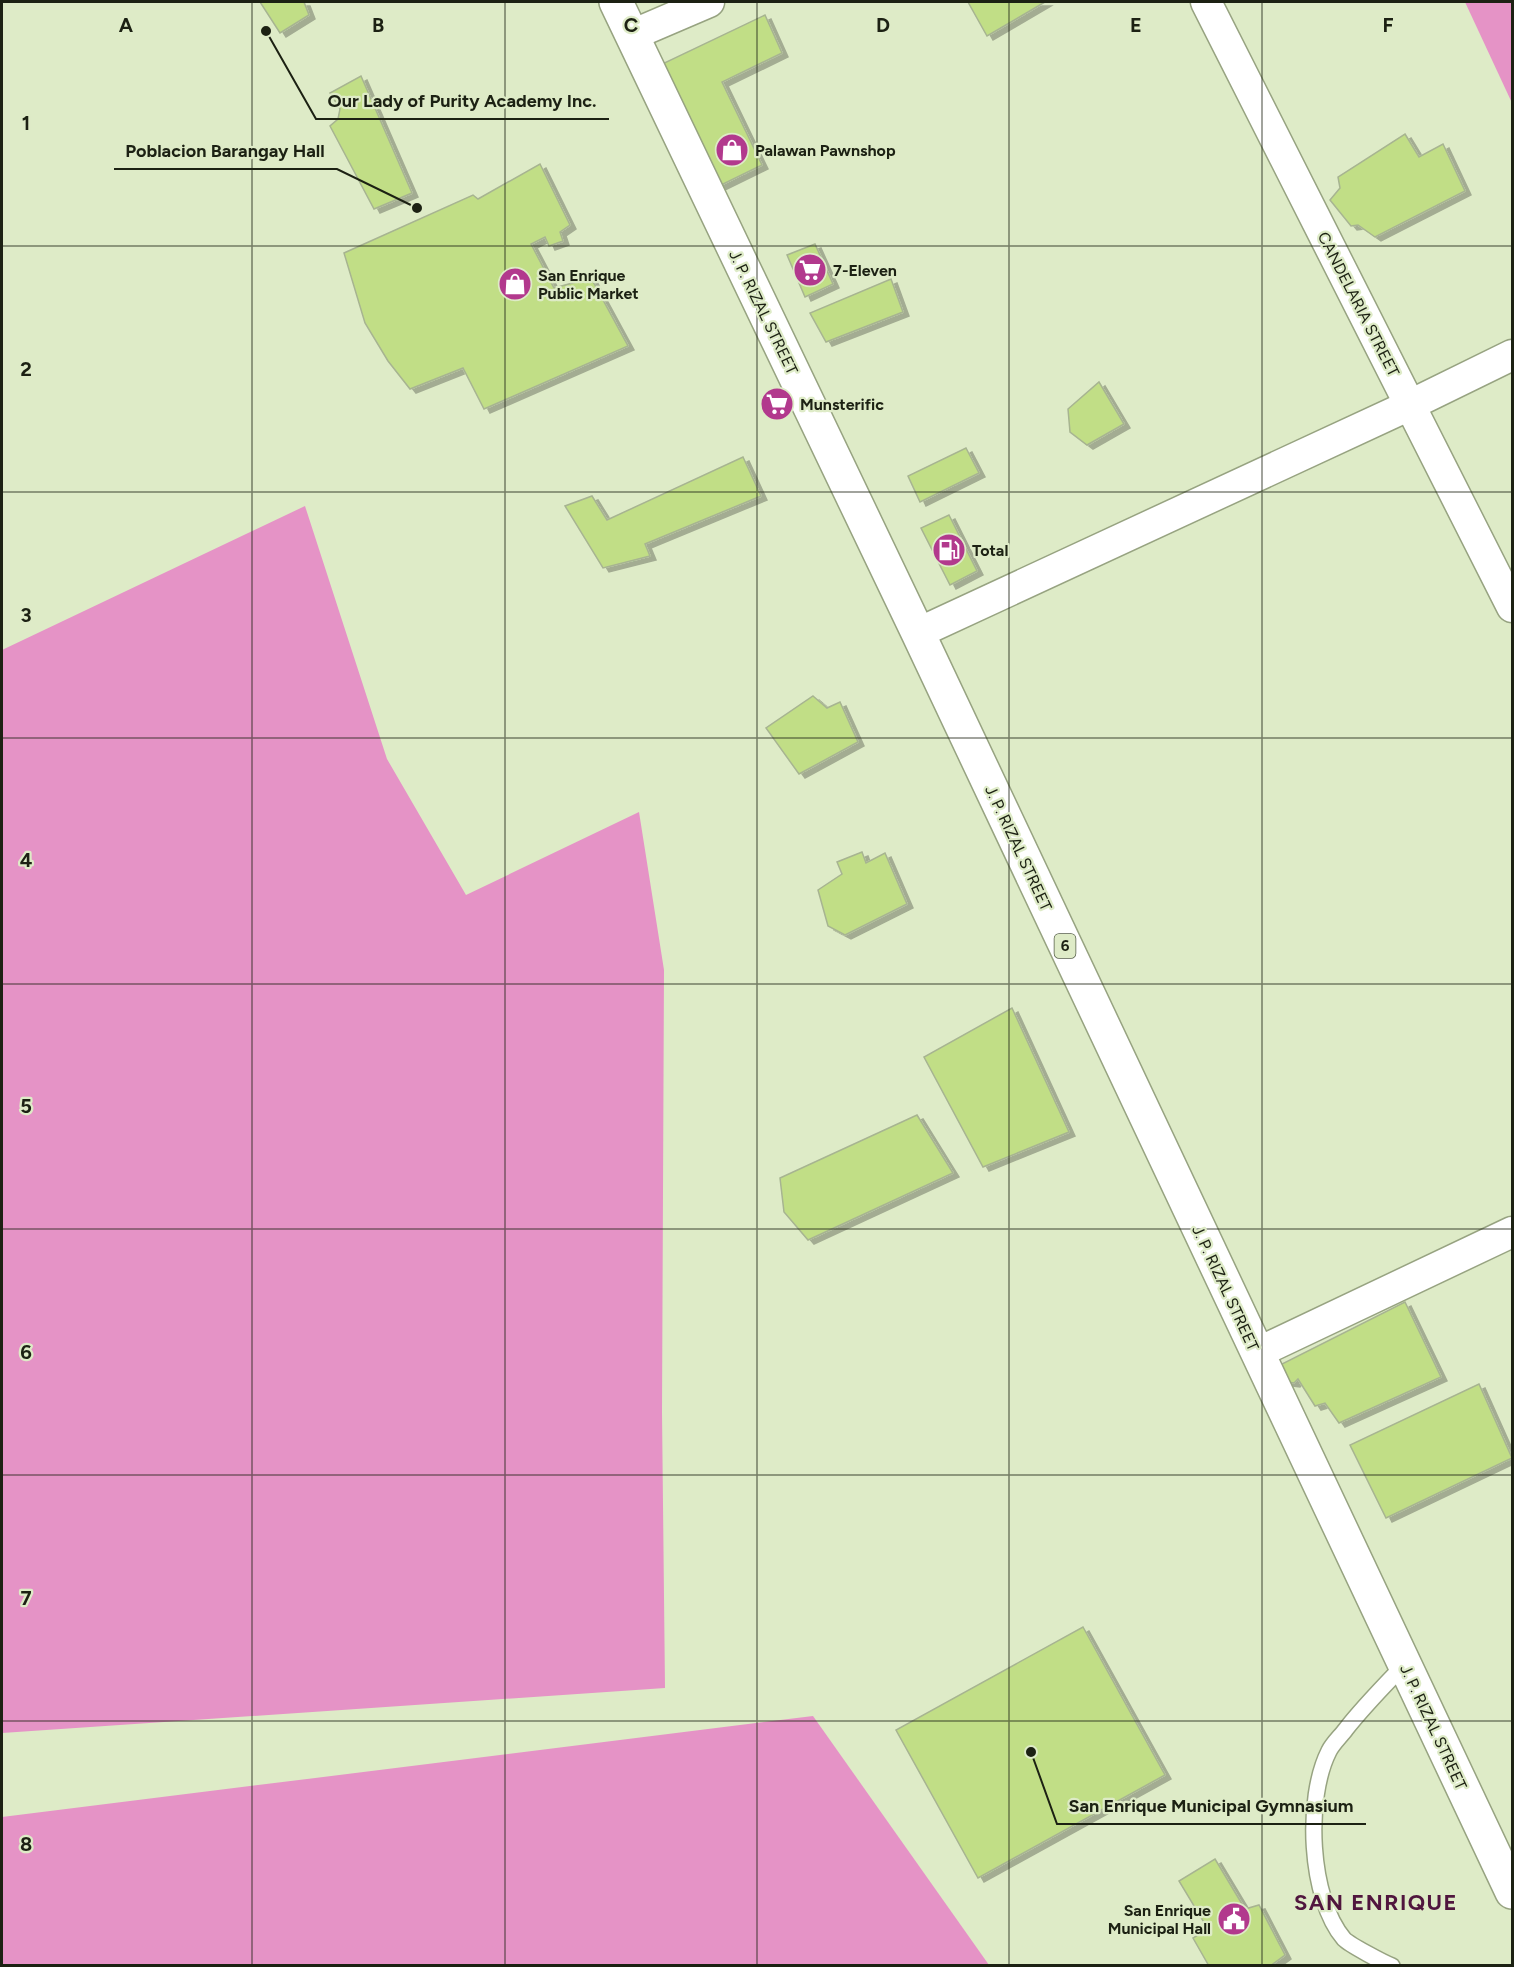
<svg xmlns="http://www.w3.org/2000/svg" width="1514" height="1967" font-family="Figtree,sans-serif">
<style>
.water{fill:#e593c6}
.building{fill:#c1de86;stroke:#a7b491;stroke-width:1.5;filter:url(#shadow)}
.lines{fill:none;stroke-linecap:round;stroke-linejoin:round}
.service-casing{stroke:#97a381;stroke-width:18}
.minor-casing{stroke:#97a381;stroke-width:33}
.trunk-casing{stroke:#97a381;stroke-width:36}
.service{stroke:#fff;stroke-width:15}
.minor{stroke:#fff;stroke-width:30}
.trunk{stroke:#fff;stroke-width:33}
.grid{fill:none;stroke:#1c2113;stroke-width:1.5;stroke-opacity:0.55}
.labels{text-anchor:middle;stroke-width:4.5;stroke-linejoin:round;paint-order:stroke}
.shield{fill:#deebc7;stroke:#565e49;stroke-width:1.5}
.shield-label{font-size:15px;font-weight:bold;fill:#1c2113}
.poi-label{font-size:16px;font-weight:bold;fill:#1c2113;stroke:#deebc7;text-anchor:start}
.street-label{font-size:16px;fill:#1c2113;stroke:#deebc7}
.district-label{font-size:22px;font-weight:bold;letter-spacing:1.5px;fill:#50163e;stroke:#deebc7}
.grid-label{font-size:20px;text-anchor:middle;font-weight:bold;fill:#1c2113;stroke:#deebc7;stroke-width:4.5;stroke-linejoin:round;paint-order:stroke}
.leader{fill:none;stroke:#1c2113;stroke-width:2}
.callout-dot{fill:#1c2113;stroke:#deebc7;stroke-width:2}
.callout-label{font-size:18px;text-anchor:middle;font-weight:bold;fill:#1c2113;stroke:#deebc7;stroke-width:4.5;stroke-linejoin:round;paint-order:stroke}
</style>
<defs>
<filter id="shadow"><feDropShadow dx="6" dy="4" stdDeviation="0" flood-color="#0004"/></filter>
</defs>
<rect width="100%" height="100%" fill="#deebc7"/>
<!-- water -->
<g class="water">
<polygon points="1465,2 1512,2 1512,103"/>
<polygon points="305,506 387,759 466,895 639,812 664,970 662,1412 665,1688 2,1733 2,650"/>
<polygon points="813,1716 989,1965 2,1965 2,1817"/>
</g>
<!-- building -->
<g class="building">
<polygon points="260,2 304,2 309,15 280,33"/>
<polygon points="968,2 1045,2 987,36"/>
<polygon points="765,15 782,53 722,82 762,165 717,187 658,66"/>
<polygon points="361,76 412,193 374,209 330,126 338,119 340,109 330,93"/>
<polygon points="1405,134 1419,157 1443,144 1465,191 1375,237 1358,225 1351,226 1330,200 1340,188 1338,177"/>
<polygon points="540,164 570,225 560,232 563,241 549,246 545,237 531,244 554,288 591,278 628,346 484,409 463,368 410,389 388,361 365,323 344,253 473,195 478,199"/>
<polygon points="815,244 833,284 805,297 787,255"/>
<polygon points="891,279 903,312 826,342 810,313"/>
<polygon points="1099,382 1124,424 1087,445 1070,432 1068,409"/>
<polygon points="966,448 979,473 920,502 908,476"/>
<polygon points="743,457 761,496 645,544 650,556 603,568 565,506 592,496 607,520"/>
<polygon points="949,515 977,571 950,585 921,528"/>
<polygon points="813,696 827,708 840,702 858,742 799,774 766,728"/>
<polygon points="862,852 866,863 885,853 907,904 845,935 828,926 818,890 842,874 837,862"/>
<polygon points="1012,1008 1069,1132 983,1167 924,1057"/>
<polygon points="917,1115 953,1173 808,1240 784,1212 780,1178"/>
<polygon points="1405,1302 1441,1377 1339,1423 1325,1403 1315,1406 1298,1379 1294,1383 1287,1382 1278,1366"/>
<polygon points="1479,1384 1512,1458 1386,1518 1350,1445"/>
<polygon points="1083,1627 1165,1775 978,1878 896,1730"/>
<polygon points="1215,1859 1245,1909 1259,1905 1285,1955 1270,1966 1209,1966 1193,1938 1208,1929 1179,1881"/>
</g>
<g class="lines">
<!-- service casing -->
<g class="service-casing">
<path id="service" d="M1392 1966C1384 1963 1350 1945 1344 1939 1309 1898 1305 1798 1329 1751 1333 1743 1341 1736 1346 1729 1364 1706 1384 1686 1404 1665"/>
</g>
<!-- minor casing -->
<g class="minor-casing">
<g id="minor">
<polyline points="1206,2 1512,607"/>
<polyline points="632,35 709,2"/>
<polyline points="918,633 1410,405 1512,355"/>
<polyline points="1257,1353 1512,1232"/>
</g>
</g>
<!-- trunk casing -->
<g class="trunk-casing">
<polyline id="trunk" points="616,2 918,633 1512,1892"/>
</g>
<!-- service -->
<use href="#service" class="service"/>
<!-- minor -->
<use href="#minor" class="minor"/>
<!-- trunk -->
<use href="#trunk" class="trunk"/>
</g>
<!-- grid -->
<path class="grid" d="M252 2V1966M505 2V1966M757 2V1966M1009 2V1966M1262 2V1966M2 246H1512M2 492H1512M2 738H1512M2 984H1512M2 1229H1512M2 1475H1512M2 1721H1512"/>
<!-- icons -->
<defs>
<g id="shop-disc" transform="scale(1.725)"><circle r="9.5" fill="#b2398d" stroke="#deebc7"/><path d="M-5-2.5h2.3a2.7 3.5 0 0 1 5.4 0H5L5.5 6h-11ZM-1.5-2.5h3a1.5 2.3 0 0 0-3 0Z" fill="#fff"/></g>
<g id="supermarket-disc" transform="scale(1.725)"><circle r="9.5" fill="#b2398d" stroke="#deebc7"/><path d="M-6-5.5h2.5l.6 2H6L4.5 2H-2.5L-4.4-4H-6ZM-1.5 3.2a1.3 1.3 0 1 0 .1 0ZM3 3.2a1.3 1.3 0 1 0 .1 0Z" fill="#fff"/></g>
<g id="fuel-disc" transform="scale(1.725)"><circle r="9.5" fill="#b2398d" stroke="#deebc7"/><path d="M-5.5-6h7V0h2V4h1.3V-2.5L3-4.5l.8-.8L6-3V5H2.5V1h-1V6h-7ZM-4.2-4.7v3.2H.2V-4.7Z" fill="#fff"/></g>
<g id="civic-disc" transform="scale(1.725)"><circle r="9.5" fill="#b2398d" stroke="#deebc7"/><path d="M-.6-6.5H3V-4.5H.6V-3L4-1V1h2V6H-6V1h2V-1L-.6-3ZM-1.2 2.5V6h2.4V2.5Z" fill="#fff"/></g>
</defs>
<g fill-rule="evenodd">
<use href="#shop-disc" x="732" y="150"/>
<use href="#supermarket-disc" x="810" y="270"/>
<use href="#shop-disc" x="515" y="284"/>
<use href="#supermarket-disc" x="777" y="404"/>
<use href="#fuel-disc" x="949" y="550"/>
<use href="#civic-disc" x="1234" y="1919"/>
</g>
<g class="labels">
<!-- shield labels -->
<rect class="shield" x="1054.5" y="934" width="21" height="24" rx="4.5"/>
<g class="shield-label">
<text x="1065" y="951">6</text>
</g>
<!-- poi labels -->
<g class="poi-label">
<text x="755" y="156">Palawan Pawnshop</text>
<text x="833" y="276">7-Eleven</text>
<text x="538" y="281">San Enrique<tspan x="538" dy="18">Public Market</tspan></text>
<text x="800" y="410">Munsterific</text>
<text x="972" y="556">Total</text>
<text x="1211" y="1916" text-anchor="end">San Enrique<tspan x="1211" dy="18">Municipal Hall</tspan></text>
</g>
<!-- street labels -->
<g class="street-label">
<text transform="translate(1359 304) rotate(63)" y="6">CANDELARIA STREET</text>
<text transform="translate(764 312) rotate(64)" y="6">J. P. RIZAL STREET</text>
<text transform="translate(1019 848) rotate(65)" y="6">J. P. RIZAL STREET</text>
<text transform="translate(1226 1288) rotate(65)" y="6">J. P. RIZAL STREET</text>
<text transform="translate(1434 1727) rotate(65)" y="6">J. P. RIZAL STREET</text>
</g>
<!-- district labels -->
<g class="district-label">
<text x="1376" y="1910">SAN ENRIQUE</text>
</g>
</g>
<g class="grid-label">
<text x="126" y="32">A</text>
<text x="378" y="32">B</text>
<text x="631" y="32">C</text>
<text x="883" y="32">D</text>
<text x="1136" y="32">E</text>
<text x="1388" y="32">F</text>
<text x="26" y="130">1</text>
<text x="26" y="376">2</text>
<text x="26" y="622">3</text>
<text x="26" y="867">4</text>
<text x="26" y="1113">5</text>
<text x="26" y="1359">6</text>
<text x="26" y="1605">7</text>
<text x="26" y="1851">8</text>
</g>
<!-- callouts -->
<path class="leader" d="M266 31L316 119H609M417 208L337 169H114M1031 1752L1057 1824H1366"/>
<g class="callout-dot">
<circle cx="266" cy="31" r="6"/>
<circle cx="417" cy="208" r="6"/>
<circle cx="1031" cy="1752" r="6"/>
</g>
<g class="callout-label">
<text x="462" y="107">Our Lady of Purity Academy Inc.</text>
<text x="225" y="157">Poblacion Barangay Hall</text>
<text x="1211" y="1812">San Enrique Municipal Gymnasium</text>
</g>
<!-- border -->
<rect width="1514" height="1967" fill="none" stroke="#1c2113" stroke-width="6"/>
</svg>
